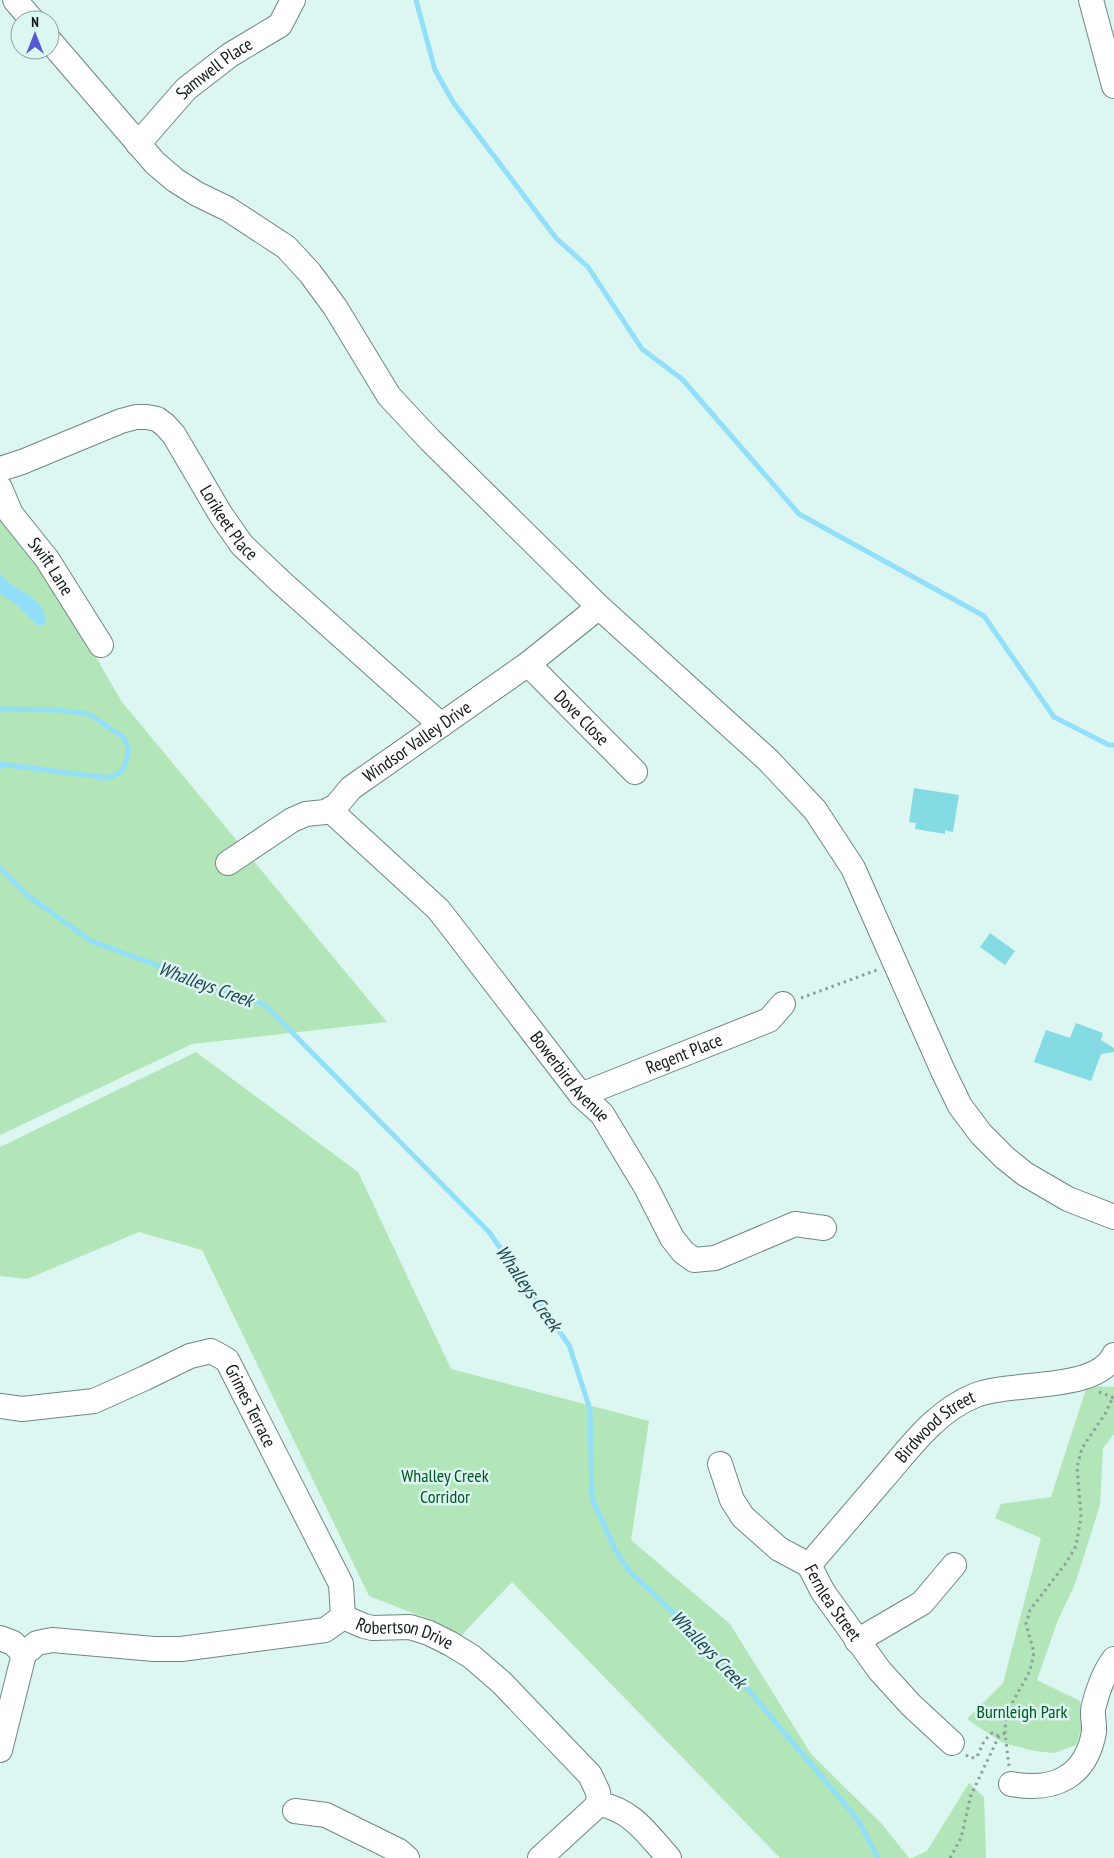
<svg xmlns="http://www.w3.org/2000/svg" width="1114" height="1858" font-family="'PT Sans Narrow',sans-serif">
<style>
.green{fill:#b2e5b8}
.water{fill:#92dff9}
.lines{fill:none;stroke-linecap:round;stroke-linejoin:round}
.stream{stroke:#92dff9;stroke-width:5}
.building{fill:#85dbe3}
.minor-casing{stroke:#6e8783;stroke-width:26}
.path{stroke:#8b9f9b;stroke-width:3;stroke-dasharray:2.5 4;stroke-linecap:butt}
.minor{stroke:#fff;stroke-width:24}
.labels{text-anchor:middle;stroke-width:5;stroke-linejoin:round;paint-order:stroke}
.street-label{font-size:18px;fill:#101a18;stroke:#dcf6f2}
.park-label{font-size:18px;fill:#00561f;stroke:#dcf6f2}
.water-label{font-size:19px;font-style:italic;fill:#1f434f;stroke:#dcf6f2}
</style>
<rect width="100%" height="100%" fill="#dcf6f2"/>
<!-- green -->
<g class="green">
<polygon points="0,492 122,702 387,1022 192,1044 0,1135"/>
<polygon points="196,1052 358,1172 451,1369 649,1421 631,1540 730,1624 811,1754 881,1823 909,1858 780,1858 512,1582 460,1637 431,1620 369,1596 202,1250 139,1232 27,1279 0,1276 0,1147"/>
<polygon points="1087,1386 1114,1387 1114,1434 1103,1448 1100,1505 1075,1584 1058,1620 1037,1680 1080,1701 1082,1727 1076,1745 1054,1753 1034,1751 1003,1743 967,1719 1003,1683 1041,1538 995,1518 1001,1504 1051,1497"/>
<polygon points="969,1783 984,1797 986,1858 912,1858 927,1851"/>
</g>
<!-- water -->
<path class="water" d="M0 574C5 578 10 584 15 587 30 596 48 603 45 625H37L16 604 0 594Z"/>
<g class="lines">
<!-- stream -->
<g class="stream">
<polyline points="416,0 435,70 453,102 556,238 588,267 642,349 682,379 799,514 984,616 1054,717 1109,745 1114,745"/>
<polyline points="0,709 59,710 89,714 124,738 129,751 123,770 109,778 1,764 0,767"/>
<polyline points="0,868 27,895 91,941 265,1005 489,1232 569,1345 590,1409 592,1498 615,1550 630,1572 719,1655 858,1820 878,1858"/>
</g>
</g>
<!-- building -->
<g class="building">
<polygon points="914,788 959,795 953,832 945,830 945,834 915,829 916,823 909,822"/>
<polygon points="990,933 1015,951 1005,965 980,947"/>
<polygon points="1076,1023 1103,1033 1101,1040 1114,1048 1114,1052 1101,1054 1091,1081 1034,1062 1046,1030 1070,1038"/>
</g>
<g class="lines">
<!-- minor casing -->
<g class="minor-casing">
<g id="minor">
<polyline points="15,0 32,20"/>
<polyline points="1091,0 1114,86"/>
<polyline points="50,41 155,163 175,180 197,194 228,209 286,247 310,273 335,307 389,396 430,440 599,607 768,760 815,810 853,868 943,1071 960,1106 981,1134 1005,1158 1025,1174 1068,1199 1114,1217"/>
<path id="s1" d="M138 144 186 89 230 55 280 25 293 0"/>
<path id="s2" d="M0 469 22 462 121 421 136 417H147L157 419 165 425 174 435 221 515 242 545 281 582 441 725"/>
<path id="s3" d="M0 488 11 514 47 559 101 645"/>
<path id="s4" d="M528 664 635 772"/>
<path id="s5" d="M330 810 438 909 449 923 581 1095 602 1114 646 1187 672 1238 683 1252 694 1260 715 1258 795 1224 824 1228"/>
<path id="s6" d="M228 863 292 820 306 814 325 812 336 806 351 788 528 664 599 607"/>
<path id="s7" d="M581 1095 769 1020 783 1004"/>
<path id="s8" d="M0 1406 22 1409 94 1401 145 1378 190 1356 211 1351 227 1360 341 1584 343 1617"/>
<path id="s9" d="M720 1464 732 1500 743 1517 779 1549 809 1565 823 1592 880 1671 911 1705 952 1743"/>
<path id="s10" d="M809 1565C833 1537 857 1509 881 1481 909 1449 935 1411 976 1395 1011 1381 1097 1392 1114 1355"/>
<polyline points="0,1638 13,1643 24,1654"/>
<polyline points="857,1641 922,1603 954,1565"/>
<path id="s11" d="M24 1654 37 1643 52 1640 154 1649H181L325 1630 343 1617 364 1626 372 1628 410 1627 429 1633 451 1644 472 1657 502 1683 590 1775 598 1792 599 1804C633 1810 648 1835 669 1858"/>
<polyline points="0,1750 24,1654"/>
<path d="M1011 1784C1054 1792 1086 1777 1094 1732 1095 1723 1091 1713 1094 1705 1098 1690 1105 1671 1114 1659"/>
<polyline points="295,1811 326,1815 399,1851 407,1858"/>
<polyline points="540,1858 599,1804"/>
</g>
</g>
<!-- path -->
<g class="path">
<polyline points="801,998 877,970"/>
<polyline points="1099,1392 1114,1398"/>
<polyline points="966,1755 971,1758 977,1757 984,1741 992,1733 999,1736"/>
<polyline points="1009,1766 1005,1733 1006,1714 1030,1671 1034,1652 1026,1624 1030,1610 1066,1563 1076,1546 1081,1517 1077,1467 1082,1448 1105,1414 1113,1397"/>
<polyline points="950,1858 961,1838 971,1795 999,1736 1005,1733"/>
</g>
<!-- minor -->
<use href="#minor" class="minor"/>
</g>
<g class="labels">
<!-- street labels -->
<g class="street-label">
<text dy="6" stroke="none"><textPath href="#s1" startOffset="108">Samwell Place</textPath></text>
<text dy="6" stroke="none"><textPath href="#s2" startOffset="294">Lorikeet Place</textPath></text>
<text dy="6" stroke="none"><textPath href="#s3" startOffset="94">Swift Lane</textPath></text>
<text dy="6" stroke="none"><textPath href="#s4" startOffset="76">Dove Close</textPath></text>
<text dy="6" stroke="none"><textPath href="#s6" startOffset="228">Windsor Valley Drive</textPath></text>
<text dy="6" stroke="none"><textPath href="#s7" startOffset="111">Regent Place</textPath></text>
<text dy="6" stroke="none"><textPath href="#s5" startOffset="360">Bowerbird Avenue</textPath></text>
<text dy="6" stroke="none"><textPath href="#s8" startOffset="292">Grimes Terrace</textPath></text>
<text dy="6" stroke="none"><textPath href="#s10" startOffset="188">Birdwood Street</textPath></text>
<text dy="6" stroke="none"><textPath href="#s9" startOffset="185">Fernlea Street</textPath></text>
<text dy="6" stroke="none"><textPath href="#s11" startOffset="394">Robertson Drive</textPath></text>
</g>
<!-- park labels -->
<g class="park-label">
<text x="445" y="1482">Whalley Creek<tspan x="445" dy="21">Corridor</tspan></text>
<text x="1022" y="1718">Burnleigh Park</text>
</g>
<!-- water labels -->
<g class="water-label">
<text transform="translate(206 984) rotate(20)" y="7">Whalleys Creek</text>
<text transform="translate(529 1288) rotate(55)" y="7">Whalleys Creek</text>
<text transform="translate(709 1649) rotate(46)" y="7">Whalleys Creek</text>
</g>
</g>
<!-- north arrow -->
<g transform="translate(35 35)"><circle r="24" fill="#dcf6f2" stroke="#8a9e9b"/>
<path d="M0-4L9 19L0 12L-9 19Z" fill="#5659d1"/>
<text y="-8" font-size="14" font-weight="bold" text-anchor="middle" fill="#101a18">N</text>
</g>
</svg>
